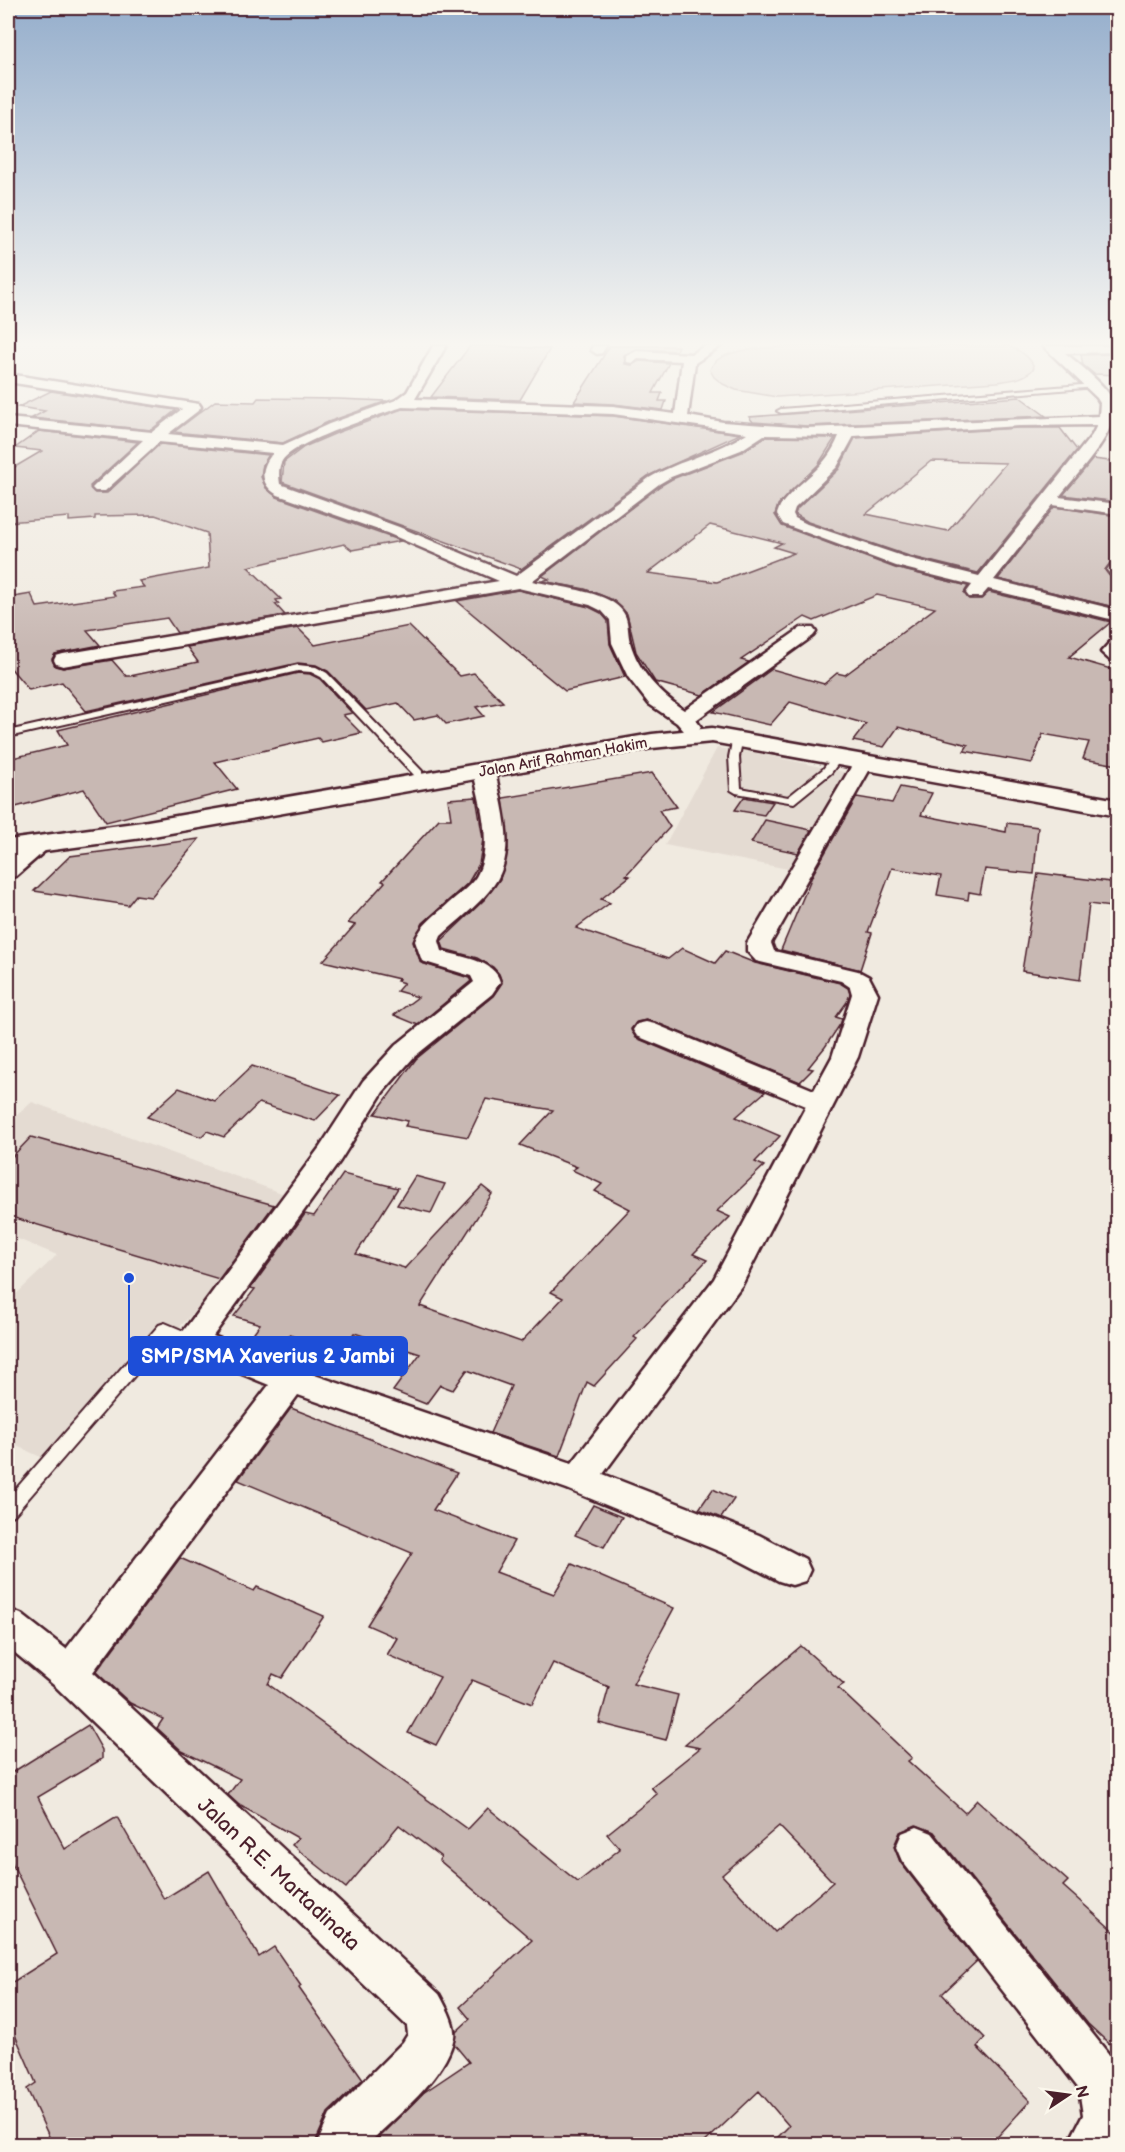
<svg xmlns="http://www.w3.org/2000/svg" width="1125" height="2152" font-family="'Balsamiq Sans',sans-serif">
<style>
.built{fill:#e4dbd2}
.green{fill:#d8ccc6;stroke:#917678;stroke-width:1.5}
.building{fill:#c8b8b3;stroke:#4a1f2b;stroke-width:1.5;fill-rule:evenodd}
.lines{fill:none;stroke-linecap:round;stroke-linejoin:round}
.lane-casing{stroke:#4a1f2b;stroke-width:4}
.street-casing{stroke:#4a1f2b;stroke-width:5}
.secondary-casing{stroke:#4a1f2b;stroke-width:5}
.lane{fill:#fbf7ec;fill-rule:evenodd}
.street{fill:#fbf7ec;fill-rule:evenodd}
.secondary{fill:#fbf7ec;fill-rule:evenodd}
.labels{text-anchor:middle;stroke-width:5;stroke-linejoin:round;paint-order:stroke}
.far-street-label{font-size:15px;fill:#4a1f2b;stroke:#fbf7ec}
.near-street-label{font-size:21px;fill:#4a1f2b;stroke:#fbf7ec}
.leader{fill:none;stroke:#1d4ed8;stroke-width:2}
.callout-dot{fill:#1d4ed8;stroke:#fbf7ec;stroke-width:2}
.callout{fill:#1d4ed8;stroke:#1d4ed8;stroke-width:2}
.callout-label{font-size:20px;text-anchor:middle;font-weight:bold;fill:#fff}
</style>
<rect width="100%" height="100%" fill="#f0eae0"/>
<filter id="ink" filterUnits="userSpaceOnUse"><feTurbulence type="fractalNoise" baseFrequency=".0167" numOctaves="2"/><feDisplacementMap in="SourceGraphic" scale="12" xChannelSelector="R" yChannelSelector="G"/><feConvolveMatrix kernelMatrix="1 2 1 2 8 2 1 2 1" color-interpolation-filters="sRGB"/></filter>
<g filter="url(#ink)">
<!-- built -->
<g class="built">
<polygon points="717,748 757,753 848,773 798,871 665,845"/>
<polygon points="32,1102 298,1199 54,1463 8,1442 8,1302 57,1255 8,1235 8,1123"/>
</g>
<!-- green -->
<path class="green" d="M804 346H1008C1019 350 1031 356 1034 368 1024 380 1010 380 997 382L777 397 736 390 723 384 714 377 710 370C717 345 782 348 804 346Z"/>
<!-- building -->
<g class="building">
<polygon points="470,346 500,346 550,349 520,400 431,397"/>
<polygon points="610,346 678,346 676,351 637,349 624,355 625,364 632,365 639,361 669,363 653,393 662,393 659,401 666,401 663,410 613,404 574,402"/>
<polygon points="1118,354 1118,375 1094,374 1083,365 1081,355"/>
<polygon points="51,391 176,410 151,430 32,418 45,411 18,407"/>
<polygon points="1020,397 1046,416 807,426 753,422 749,417"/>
<polygon points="258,398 338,399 387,401 328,422 283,443 174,432 215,401 255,402"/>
<polygon points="402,409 613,416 740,434 648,476 521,569 282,482 284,462 304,447 339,432"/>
<path d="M1019 428H1060L1077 450 978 573 909 556 808 522 795 514 797 509 839 469 855 438ZM931 461 1006 463 948 531 866 514Z"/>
<polygon points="39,431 138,442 90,486 95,493 107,493 160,444 269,455 263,464 261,477 266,488 277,497 401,541 352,550 344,544 248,567 281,599 276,600 279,604 275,604 285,615 177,633 167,618 87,630 100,645 55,654 52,659 55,666 63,668 112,660 126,676 130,676 198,662 187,647 298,628 315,645 409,626 460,676 474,673 503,702 476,707 484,716 446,724 438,715 414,720 398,703 366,710 328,671 316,665 298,663 86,711 62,682 29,690 8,665 8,598 31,594 37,607 115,596 112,591 144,587 139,581 209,568 207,533 155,515 95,516 95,519 69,521 69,517 8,522 8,471 42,451 15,448"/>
<path d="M765 437 835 438 818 465 778 505 775 515 782 526 895 568 968 586 964 593 969 599H981L989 592 1111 622 1069 657 1118 671V765L1083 759 1089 742 1043 734 1032 763 964 751 968 745 898 727 884 747 853 741 866 724 790 702 770 725 713 712 772 669 824 684 837 673 845 675 935 608 877 595 814 621 805 617 741 660 749 662 702 695 655 682 636 652 627 614 613 600 585 589 542 581 549 579 542 576 660 486 672 479 742 452ZM710 525 782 543 774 547 794 553 717 582 648 573Z"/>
<polygon points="1093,459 1118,462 1118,502 1063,495"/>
<polygon points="1054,507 1118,516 1118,561 1110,563 1105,570 1110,576 1118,577 1118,608 998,579"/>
<polygon points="518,590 589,607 601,613 608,621 610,644 625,677 565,691 457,601"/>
<polygon points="298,673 310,674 320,679 352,713 343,715 361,733 322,742 318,738 215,762 237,789 106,822 84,789 8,809 8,759 67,745 58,730"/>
<polygon points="652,773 677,807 659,810 670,827 626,875 630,876 601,899 610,903 576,928 668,959 682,948 715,963 725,951 755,963 840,983 848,988 850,994 847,1002 836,1017 842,1019 841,1023 825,1047 808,1068 813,1069 800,1082 655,1022 646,1020 637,1022 631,1029 636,1038 765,1092 736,1117 780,1136 755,1162 764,1166 717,1211 730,1217 693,1254 707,1260 634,1337 637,1339 594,1386 587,1382 559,1456 490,1433 511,1386 467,1370 453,1390 440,1385 426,1404 393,1391 420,1354 354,1333 341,1352 290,1335 274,1357 244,1346 260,1324 234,1316 255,1289 251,1288 305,1214 314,1216 343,1174 398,1188 356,1254 405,1268 404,1269 482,1186 492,1194 420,1306 521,1342 563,1298 551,1292 630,1209 595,1191 602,1184 572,1170 577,1167 520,1145 553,1110 486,1099 468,1137 405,1126 408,1121 375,1114 416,1059 493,996 502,983 499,974 493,967 477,958 444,949 441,941 485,899 500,879 508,849 503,798"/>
<polygon points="900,787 932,793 921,815 1006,832 1007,823 1038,827 1034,874 985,869 980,894 969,892 968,900 937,895 941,876 892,868 868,932 872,933 860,970 781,950 813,874 857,797 892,803"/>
<polygon points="476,797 483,839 479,864 468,883 423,923 413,942 421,963 469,978 471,981 418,1025 394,1015 418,997 397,991 404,983 397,981 399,979 323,961 355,925 348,923 385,882 382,881 439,819 451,819 448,799"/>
<polygon points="744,797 773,802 764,815 735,810"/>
<polygon points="765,820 811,830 798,853 751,843"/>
<polygon points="199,839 151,897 136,895 128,905 34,891 70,856"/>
<polygon points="1038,873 1118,883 1118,908 1089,904 1080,980 1022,971"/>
<polygon points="252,1066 340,1095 315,1121 259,1103 224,1137 207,1131 201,1137 147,1117 179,1088 215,1101"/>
<polygon points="31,1137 274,1205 219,1279 8,1216 8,1161"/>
<polygon points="415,1176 445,1184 431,1213 397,1205"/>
<polygon points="291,1408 457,1473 433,1510 514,1541 496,1572 554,1594 572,1564 674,1608 633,1684 678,1695 666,1740 599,1723 609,1687 553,1663 532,1704 472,1680 436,1745 408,1733 440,1677 387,1655 397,1638 367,1625 412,1553 238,1480"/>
<polygon points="713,1489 734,1499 721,1518 699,1509"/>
<polygon points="593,1505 622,1517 604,1547 575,1535"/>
<path d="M180 1558 254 1591 257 1587 324 1616 282 1678 273 1674 268 1684 468 1829 488 1808 578 1882 620 1849 607 1834 657 1794 651 1787 700 1748 685 1745 801 1646 844 1684 838 1688 912 1758 908 1761 965 1813 977 1800 1068 1881 1063 1886 1118 1935V2052L1088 2024 934 1832 916 1825 900 1832 894 1846 900 1862 977 1961 942 1994 985 2038 977 2047 1030 2101 990 2145H770L789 2126 759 2091 702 2145H373V2143L423 2093 469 2062 454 2044 456 2032 470 2019 460 2007 532 1940 439 1860 441 1857 399 1825 346 1888 292 1845 298 1838 239 1805 228 1795 240 1779 182 1751 157 1728 163 1719 130 1703 96 1672ZM779 1826 833 1882 775 1932 722 1875Z"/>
<polygon points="88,1725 102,1750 102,1759 38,1797 65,1849 117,1817 164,1899 209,1871 259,1957 274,1947 301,1986 299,1988 363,2079 328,2113 314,2145 53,2145 27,2089 36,2083 8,2019 8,1985 57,1954 8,1855 8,1775"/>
</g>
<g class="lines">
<!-- lane casing -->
<g class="lane-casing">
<g id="lane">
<polygon points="1094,384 1096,387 781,413 777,411 781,409"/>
<polygon points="298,665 316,667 327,673 422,771 422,775 414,775 321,677 311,672 298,671 8,737 8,731"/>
<polygon points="738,734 743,737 739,757 741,788 788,797 823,769 833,756 837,755 842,758 831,773 794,803 736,793 731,790 729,757 733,737"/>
<polygon points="165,1323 198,1337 200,1341 198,1345 192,1347 168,1337 14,1515 8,1517 8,1498 159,1325"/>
</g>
</g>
<!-- street casing -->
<g class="street-casing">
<g id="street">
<path d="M433 346H446L415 399 613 406 675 414 682 361 638 359 632 363 627 362 626 356 637 351 691 354 705 346H721L695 363 688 416 723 422 807 428 1099 416 1100 403 1097 398 1043 346H1118V352L1065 353C1077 362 1110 389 1114 403 1121 430 1075 476 1059 497L1118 504V514L1053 505 994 580 1118 610V621L988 589 981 597H969L966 593 972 585 896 566 783 524 777 514 780 506C800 479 825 471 839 436L764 435 741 450 671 477 659 484 532 581C555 586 592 590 612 602 631 614 626 625 630 642 638 671 660 694 684 710L801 628H813L816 632 813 636 696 720 701 727 698 731H684L677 723 649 704 628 677 612 643 610 620 602 611 590 605 518 588 63 666 56 664 54 660 56 656 63 654 499 581 387 533 278 495C260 485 259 469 273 453L159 442 105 491H95L92 488 95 485 143 440 8 426V418L152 432 182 409 8 382V374L199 404 201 407 199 410 168 434 283 445 329 424 396 400 407 392ZM402 407 613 414 747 433C717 453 680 460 649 478L516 576 399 527 280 484C279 477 278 467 282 461 296 440 377 416 402 407ZM1097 425 1092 435 979 576 908 558 807 524 795 518 793 514 795 508 837 467 854 436 1019 426Z"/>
<polygon points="593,346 606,346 602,353 597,354 591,350"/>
<polygon points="1118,563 1118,575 1110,574 1107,570 1112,564"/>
<polygon points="1118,640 1118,663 1111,661 1101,652 1111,641"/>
<path d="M864 756 871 758 874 762 771 943 774 951 858 971 869 977 878 994 858 1057 742 1285 603 1474 759 1535 805 1559 810 1570 805 1581 792 1585 779 1581 733 1557 567 1489 298 1395 93 1672 439 1994C445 2005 456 2024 454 2037 446 2078 396 2116 368 2144H317L330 2115 403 2042 408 2034 407 2026 55 1686 8 1647V1609L21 1614 66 1649 269 1385 181 1349 176 1341 320 1147 363 1081 396 1045 474 982 471 976 422 961 415 941C421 924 436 915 449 903 458 895 469 887 476 877 494 846 480 804 473 771L477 767 484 765 491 767 495 771C503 811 519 857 489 891 475 908 457 921 441 936L439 941 442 951C460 957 495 960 500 982L492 994 414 1057 383 1092 340 1161 213 1336 303 1371 572 1463 714 1279 806 1106 637 1036 633 1030 637 1024 646 1022 655 1024 814 1090 832 1057 852 994 850 987 841 981 756 961 747 951V943L854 762 857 758Z"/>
<polygon points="39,837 47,839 50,844 47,849 16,876 8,878 8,860 31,839"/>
<polygon points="917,1827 932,1833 1111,2057 1118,2070 1118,2144 1068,2144 1083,2115 1079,2089 902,1861 896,1847 902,1833"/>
</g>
</g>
<!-- secondary casing -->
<g class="secondary-casing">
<polygon id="secondary" points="712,728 1118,800 1118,816 712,742 652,748 142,838 8,856 8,840 142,822 652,734"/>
</g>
<!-- lane -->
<use href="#lane" class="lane"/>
<!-- street -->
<use href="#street" class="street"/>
<!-- secondary -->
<use href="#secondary" class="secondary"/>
</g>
</g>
<!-- sky -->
<linearGradient id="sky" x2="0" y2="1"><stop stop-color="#95aecc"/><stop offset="0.53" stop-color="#f8f6f1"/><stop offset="1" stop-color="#f8f6f1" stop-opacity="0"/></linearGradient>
<rect width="1125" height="648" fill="url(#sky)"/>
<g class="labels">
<!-- far-street labels -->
<g class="far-street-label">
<text transform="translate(563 757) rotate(-10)" y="5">Jalan Arif Rahman Hakim</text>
</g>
<!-- near-street labels -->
<g class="near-street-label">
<text transform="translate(279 1874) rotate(43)" y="7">Jalan R.E. Martadinata</text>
</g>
</g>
<!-- callouts -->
<path class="leader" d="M129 1278L129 1356"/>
<circle class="callout-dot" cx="129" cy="1278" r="6"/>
<rect class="callout" x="129" y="1337" width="278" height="38" rx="6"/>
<g class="callout-label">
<text x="268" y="1363">SMP/SMA Xaverius 2 Jambi</text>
</g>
<!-- margin -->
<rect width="1125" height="2152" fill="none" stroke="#fbf7ec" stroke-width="30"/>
<rect x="15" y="15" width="1095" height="2122" fill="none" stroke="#4a1f2b" stroke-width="2" filter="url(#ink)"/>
<!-- north arrow -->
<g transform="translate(1068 2095) rotate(77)" stroke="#fbf7ec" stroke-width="4.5" paint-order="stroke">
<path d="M0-4.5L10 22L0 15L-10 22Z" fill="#4a1f2b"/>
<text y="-9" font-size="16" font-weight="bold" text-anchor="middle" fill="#4a1f2b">N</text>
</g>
</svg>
